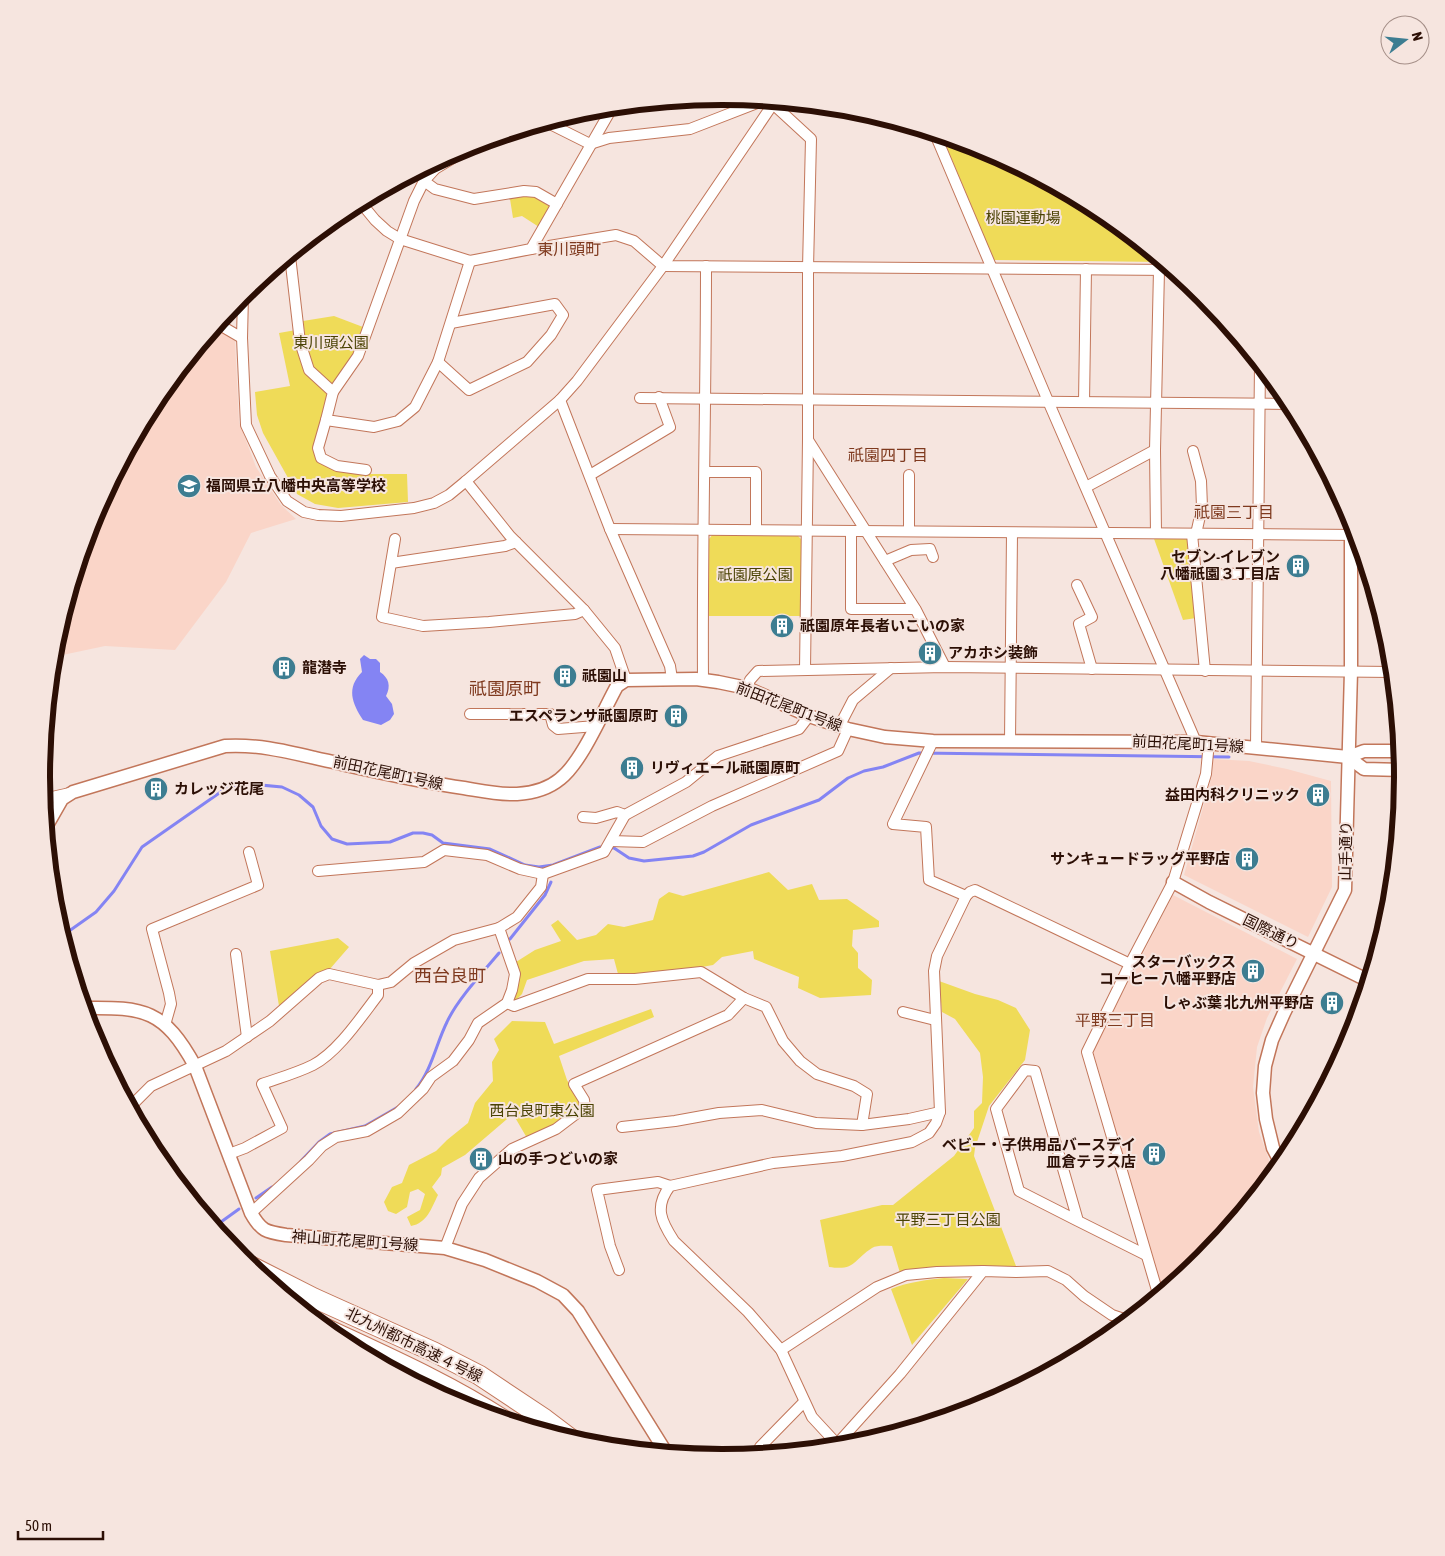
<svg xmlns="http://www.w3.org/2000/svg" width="1445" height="1556" font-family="'Asap Condensed','Noto Sans JP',sans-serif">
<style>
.built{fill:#fad5c8}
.green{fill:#efdb58}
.water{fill:#8484f3}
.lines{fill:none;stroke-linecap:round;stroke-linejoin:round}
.stream{stroke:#8484f3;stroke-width:3}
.minor-casing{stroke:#c2765a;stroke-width:12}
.tertiary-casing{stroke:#c2765a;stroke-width:15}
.motorway-casing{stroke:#c2765a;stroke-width:21}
.minor{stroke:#fff;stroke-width:10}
.tertiary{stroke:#fff;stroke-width:12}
.motorway{stroke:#fff;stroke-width:19}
.labels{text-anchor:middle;stroke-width:4;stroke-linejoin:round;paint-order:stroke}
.park-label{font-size:15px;fill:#4a4203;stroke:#f6e5df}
.poi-label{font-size:15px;font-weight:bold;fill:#2c0f05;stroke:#f6e5df;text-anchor:start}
.street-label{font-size:15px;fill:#2c0f05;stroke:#f6e5df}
.neighbourhood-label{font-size:16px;fill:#7f3a1f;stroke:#f6e5df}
.quarter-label{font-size:18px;fill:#7f3a1f;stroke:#f6e5df}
.rim{fill:none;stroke:#2c0f05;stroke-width:6}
</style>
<rect width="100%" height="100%" fill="#f6e5df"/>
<!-- built -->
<g class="built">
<polygon points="215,328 235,341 239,422 256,467 281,505 296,519 251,533 226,582 175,650 105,646 53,657 54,645 93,517 156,399"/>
<polygon points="1213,759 1249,761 1287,769 1331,781 1332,887 1308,937 1184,875 1212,776"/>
<polygon points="1173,895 1297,959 1267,1018 1257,1047 1253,1087 1259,1132 1274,1174 1204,1260 1163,1294 1093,1051"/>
</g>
<!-- green -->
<g class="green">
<polygon points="942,136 983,149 1101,212 1162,262 994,260"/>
<polygon points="533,195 550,207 539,227 522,216 513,218 510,199"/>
<polygon points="334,316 363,327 354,355 333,385 314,368 308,355 303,321"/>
<polygon points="296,330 297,343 329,393 319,461 365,474 407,474 408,502 338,508 315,504 297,494 263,433 257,415 255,392 290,386 279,333"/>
<polygon points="713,534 797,535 802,540 800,616 709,616 709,539"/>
<polygon points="1153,536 1188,537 1196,618 1183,620"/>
<polygon points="769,872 788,890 812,884 819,900 847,899 879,921 879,927 853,930 852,946 858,953 858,968 872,980 871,995 820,998 798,988 799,977 754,959 753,951 722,957 713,965 702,967 636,975 618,974 614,959 584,961 527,980 522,994 515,1001 511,1000 520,977 516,962 535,950 561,941 551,925 558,920 577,940 596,935 608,924 624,927 653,920 659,899 669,892 683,896"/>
<polygon points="338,938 349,947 329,970 317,973 279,1006 270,951"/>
<path d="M939 981 975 994 998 1000 1016 1008 1030 1030 1025 1060 989 1106 975 1148 974 1156 1016 1266H976L900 1273 892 1246C886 1246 877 1245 872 1248 853 1260 856 1271 829 1267L820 1220 882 1205H893L954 1156 974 1128V1111L982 1103 983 1077 980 1053 955 1019 942 1012Z"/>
<path d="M651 1009 654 1017 559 1056 567 1080 580 1104 552 1127 527 1138 513 1114 465 1155 442 1168 441 1175 432 1187 438 1195C431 1209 427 1223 411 1226L407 1217 420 1210 425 1194 418 1189 410 1192 407 1207 396 1214 388 1211 384 1202 392 1187 402 1183 409 1165 436 1151 447 1140 468 1123 475 1103 493 1081 492 1062 499 1050 494 1039 512 1021 545 1022 554 1044Z"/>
<path d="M944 1278 968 1279 912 1345 891 1289C909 1282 925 1280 944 1278Z"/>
</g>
<!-- water -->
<path class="water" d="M364 655 370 659H376L380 663V672C389 678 391 686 386 696L392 704 394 714 390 720 381 725 363 720C352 703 346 688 362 672L360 659Z"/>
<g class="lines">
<!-- stream -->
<g class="stream">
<polyline points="62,936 96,912 114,891 142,847 225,789 250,784 282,787 299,795 313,807 321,826 332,839 347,844 390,842 413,833 423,833 432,835 443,843 490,849 525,865 539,867 553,865 600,847 614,848 629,858 644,861 693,856 704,852 751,825 819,800 848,778 864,771 883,767 919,753 1229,757"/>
<polyline points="510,939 545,895 551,882"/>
<path d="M416 1089C432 1069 436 1044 447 1022 457 1000 483 972 499 953"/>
<polyline points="301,1161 319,1142 330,1134 365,1126 398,1107"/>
<polyline points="256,1198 272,1187"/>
<polyline points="214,1227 239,1209"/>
</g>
<!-- minor casing -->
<g class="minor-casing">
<g id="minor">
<polyline points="762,101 773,104 811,139 808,268 808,440 805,670"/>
<polyline points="548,123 590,144 609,138 690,129 762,101"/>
<polyline points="935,134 1048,401 1196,742"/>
<polyline points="424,181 435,189 474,199 524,191 536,192 557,204"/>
<polyline points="361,203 375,220 387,231 400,239 470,261 531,249 612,108"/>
<polyline points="531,249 616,235 634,241 663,266 1172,270"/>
<polyline points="290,256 300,342 309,370 333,392 326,420 374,427 398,421 415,407 438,362 470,261"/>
<polyline points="218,324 242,338 243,295"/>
<polyline points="242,338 246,425 270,476 287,501 304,512 318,515 341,516 414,508 434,503 449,495 466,481 560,400 577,381 663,266 773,104 776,102"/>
<polyline points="438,362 469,390 527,362 551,335 563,315 555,304 451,323"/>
<polyline points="333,392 358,356 414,201 424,181 435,169 476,144"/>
<polyline points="640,398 1291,404"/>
<polyline points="560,400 610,529 670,666 672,679"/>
<polyline points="1084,402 1086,269"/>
<polyline points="326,420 318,448 321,458 337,466 366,470"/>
<polyline points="808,440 916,610 945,667"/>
<polyline points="1193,451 1201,481 1202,507 1196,534"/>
<polyline points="705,472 756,472 756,530"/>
<polyline points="590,475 670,427 659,397"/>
<polyline points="909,475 909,531"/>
<polyline points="466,481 510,536 584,610 615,648 626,680"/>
<polyline points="1086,487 1155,450"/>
<polyline points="610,529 1357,535"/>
<polyline points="851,531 851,609 915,609"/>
<polyline points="1156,533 1155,450 1159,270"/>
<polyline points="1192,534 1205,671"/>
<polyline points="395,539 382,617 423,626 489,622 575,614 584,610"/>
<polyline points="885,561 911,550 930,549 933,557"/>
<polyline points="391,563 505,546 516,542"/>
<polyline points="1196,575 1258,573"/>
<polyline points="1077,585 1092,617 1079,624 1092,669"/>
<path d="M703 680C702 542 706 404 706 266"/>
<polyline points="747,688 750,680 758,671 945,667 1393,672"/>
<polyline points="470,714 550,714 553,725 558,729 596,726"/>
<polyline points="839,727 853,700 891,668"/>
<polyline points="933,741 893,824 926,827 929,880 966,896"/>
<polyline points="1010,741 1012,533"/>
<polyline points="1256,747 1260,364"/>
<polyline points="43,799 70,793"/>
<polyline points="583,817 596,818 617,812 625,815 686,782 718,756 799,729 809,716"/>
<polyline points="611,841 643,842 712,806 838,751 848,729"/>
<polyline points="318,871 424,862 444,850 487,855 520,869 543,874 604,852 625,815"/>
<polyline points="236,954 247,1037"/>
<polyline points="1130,964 1087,1052 1159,1297"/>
<polyline points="507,1003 514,1006 588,979 635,979 701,972 744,998 766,1007 783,1041 800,1061 817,1074 854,1086 867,1094 862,1125"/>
<polyline points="903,1012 935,1020"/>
<polyline points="165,1025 171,1004 169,993 152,929 258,885 249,852"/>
<polyline points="130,1107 151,1086 226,1051 270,1021 319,978 329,974 378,985 391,982 414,963 454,940 499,928 517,917 541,887 543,874"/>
<polyline points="622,1127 675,1121 719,1113 762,1110 816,1123 862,1125 909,1119 940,1112"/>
<path d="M229 1154 245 1148 282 1128 262 1084C279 1078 297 1073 313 1065 338 1052 361 1017 378 995V985"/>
<polyline points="251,1213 309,1160 322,1146 336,1137 367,1131 398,1113 423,1089 431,1077 453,1061 469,1040 478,1023 507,1003 512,990 515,974 499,928"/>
<polyline points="1078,1221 1019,1191 996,1109 1025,1070 1035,1071 1078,1221 1146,1255"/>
<polyline points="445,1248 462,1204 479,1178 512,1149 556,1129 585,1107 584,1100 574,1084 728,1015 744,998"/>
<polyline points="619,1270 610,1246 597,1190 658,1182 670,1186"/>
<path d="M1130 1321 1112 1315 1084 1296 1066 1280 1048 1271 1016 1272 983 1271 900 1374 837 1444 812 1417 781 1350 748 1312 674 1241C661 1221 654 1207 670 1186L773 1163 842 1156 912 1142 929 1133 936 1123 940 1112 934 971 937 956 966 896 970 892 975 890 1130 964 1173 882 1206 774 1209 742"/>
<polyline points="781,1350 877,1287 906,1275 937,1272 983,1271"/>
<polyline points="768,1455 760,1447 804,1402"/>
</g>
</g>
<!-- tertiary casing -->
<g class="tertiary-casing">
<g id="tertiary">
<polyline points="1401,751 1364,751 1348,757 1364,769 1403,770"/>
<path d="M46 827 62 799 73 792 225 746C256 744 285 751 315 758 365 769 414 781 464 788 482 791 500 795 517 794 533 793 548 789 560 779 582 762 603 711 617 686L626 680 696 679 718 682 747 688 809 716 848 729 885 737 933 741 1196 742 1348 757"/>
<polyline points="1173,882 1209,902 1369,981"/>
<path d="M84 1008C145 1007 164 1010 195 1066L251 1213C261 1231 266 1232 286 1235L445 1248 485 1260 537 1281 563 1295 578 1311 667 1454"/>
<polyline points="1282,1165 1273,1148 1266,1119 1263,1093 1265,1066 1272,1040 1284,1013 1345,890 1351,671 1351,516"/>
</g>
</g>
<!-- motorway casing -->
<g class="motorway-casing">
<g id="motorway">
<polyline points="245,1263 314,1298 434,1352 479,1375 545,1419 574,1441"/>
<path d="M323 1327C385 1356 447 1383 504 1420"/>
</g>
</g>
<!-- minor -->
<use href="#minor" class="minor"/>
<!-- tertiary -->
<use href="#tertiary" class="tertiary"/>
<!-- motorway -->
<use href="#motorway" class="motorway"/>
</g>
<!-- icons -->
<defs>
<g id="school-disc" transform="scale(1.25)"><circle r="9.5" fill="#3d7d91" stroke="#f6e5df"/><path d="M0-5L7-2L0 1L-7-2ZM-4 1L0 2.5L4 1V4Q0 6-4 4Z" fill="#fff"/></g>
<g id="building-disc" transform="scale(1.25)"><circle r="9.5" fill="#3d7d91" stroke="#f6e5df"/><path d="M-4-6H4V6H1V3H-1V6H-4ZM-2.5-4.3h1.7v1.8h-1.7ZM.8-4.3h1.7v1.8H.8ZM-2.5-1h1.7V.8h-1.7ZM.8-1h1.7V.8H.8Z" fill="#fff"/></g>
</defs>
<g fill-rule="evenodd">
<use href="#school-disc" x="189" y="486"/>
<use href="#building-disc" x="1298" y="566"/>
<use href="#building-disc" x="782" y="626"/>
<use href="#building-disc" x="930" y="653"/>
<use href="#building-disc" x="284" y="668"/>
<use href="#building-disc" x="565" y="676"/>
<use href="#building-disc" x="676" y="716"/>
<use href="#building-disc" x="632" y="768"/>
<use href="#building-disc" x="156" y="789"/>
<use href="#building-disc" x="1318" y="795"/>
<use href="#building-disc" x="1247" y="859"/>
<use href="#building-disc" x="1253" y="971"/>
<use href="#building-disc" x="1332" y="1003"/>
<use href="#building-disc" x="1154" y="1154"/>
<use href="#building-disc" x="481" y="1159"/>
</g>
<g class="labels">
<!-- park labels -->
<g class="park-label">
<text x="1023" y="223">桃園運動場</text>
<text x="331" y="348">東川頭公園</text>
<text x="755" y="580">祇園原公園</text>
<text x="542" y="1116">西台良町東公園</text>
<text x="948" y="1225">平野三丁目公園</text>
</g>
<!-- poi labels -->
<g class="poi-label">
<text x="206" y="491">福岡県立八幡中央高等学校</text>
<text x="1280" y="562" text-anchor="end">セブン-イレブン<tspan x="1280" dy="17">八幡祇園３丁目店</tspan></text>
<text x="800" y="631">祇園原年長者いこいの家</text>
<text x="948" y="658">アカホシ装飾</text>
<text x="302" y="673">龍潜寺</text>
<text x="582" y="681">祇園山</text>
<text x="658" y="721" text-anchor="end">エスペランサ祇園原町</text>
<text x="650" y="773">リヴィエール祇園原町</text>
<text x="174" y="794">カレッジ花尾</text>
<text x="1300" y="800" text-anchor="end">益田内科クリニック</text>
<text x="1230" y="864" text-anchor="end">サンキュードラッグ平野店</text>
<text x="1236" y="967" text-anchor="end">スターバックス<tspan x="1236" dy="17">コーヒー 八幡平野店</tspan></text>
<text x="1314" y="1008" text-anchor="end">しゃぶ葉 北九州平野店</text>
<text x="1136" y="1150" text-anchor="end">ベビー・子供用品バースデイ<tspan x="1136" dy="17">皿倉テラス店</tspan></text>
<text x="498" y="1164">山の手つどいの家</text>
</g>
<!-- street labels -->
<g class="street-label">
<text transform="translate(789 707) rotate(21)" y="5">前田花尾町1号線</text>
<text transform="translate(1188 744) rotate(3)" y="5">前田花尾町1号線</text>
<text transform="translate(388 773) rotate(12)" y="5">前田花尾町1号線</text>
<text transform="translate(1346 851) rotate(-89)" y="5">山手通り</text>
<text transform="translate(1271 932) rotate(26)" y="5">国際通り</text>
<text transform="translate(355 1241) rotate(4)" y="5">神山町花尾町1号線</text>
<text transform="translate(414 1345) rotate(26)" y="5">北九州都市高速４号線</text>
</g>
<!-- neighbourhood labels -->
<g class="neighbourhood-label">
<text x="569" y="255">東川頭町</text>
<text x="888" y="461">祇園四丁目</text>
<text x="1234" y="518">祇園三丁目</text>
<text x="1115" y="1026">平野三丁目</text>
</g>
<!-- quarter labels -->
<g class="quarter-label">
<text x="505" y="695">祇園原町</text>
<text x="450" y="982">西台良町</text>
</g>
</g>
<!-- crop -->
<path d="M0 0H1445V1556H0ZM50 777a672 672 0 1 1 1344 0a672 672 0 1 1-1344 0Z" fill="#f6e5df" fill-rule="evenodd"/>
<path class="rim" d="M50 777a672 672 0 1 1 1344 0a672 672 0 1 1-1344 0Z"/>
<!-- north arrow -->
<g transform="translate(1405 40) rotate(74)"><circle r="24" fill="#f6e5df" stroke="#a58f88"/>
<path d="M0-4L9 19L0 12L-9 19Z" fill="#3d7d91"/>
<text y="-8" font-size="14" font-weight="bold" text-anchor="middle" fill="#2c0f05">N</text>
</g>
<!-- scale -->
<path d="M18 1531v8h85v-8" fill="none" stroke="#2c0f05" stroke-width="2.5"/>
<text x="25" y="1531" font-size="15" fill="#2c0f05" stroke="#f6e5df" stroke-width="4" paint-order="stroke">50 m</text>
</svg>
